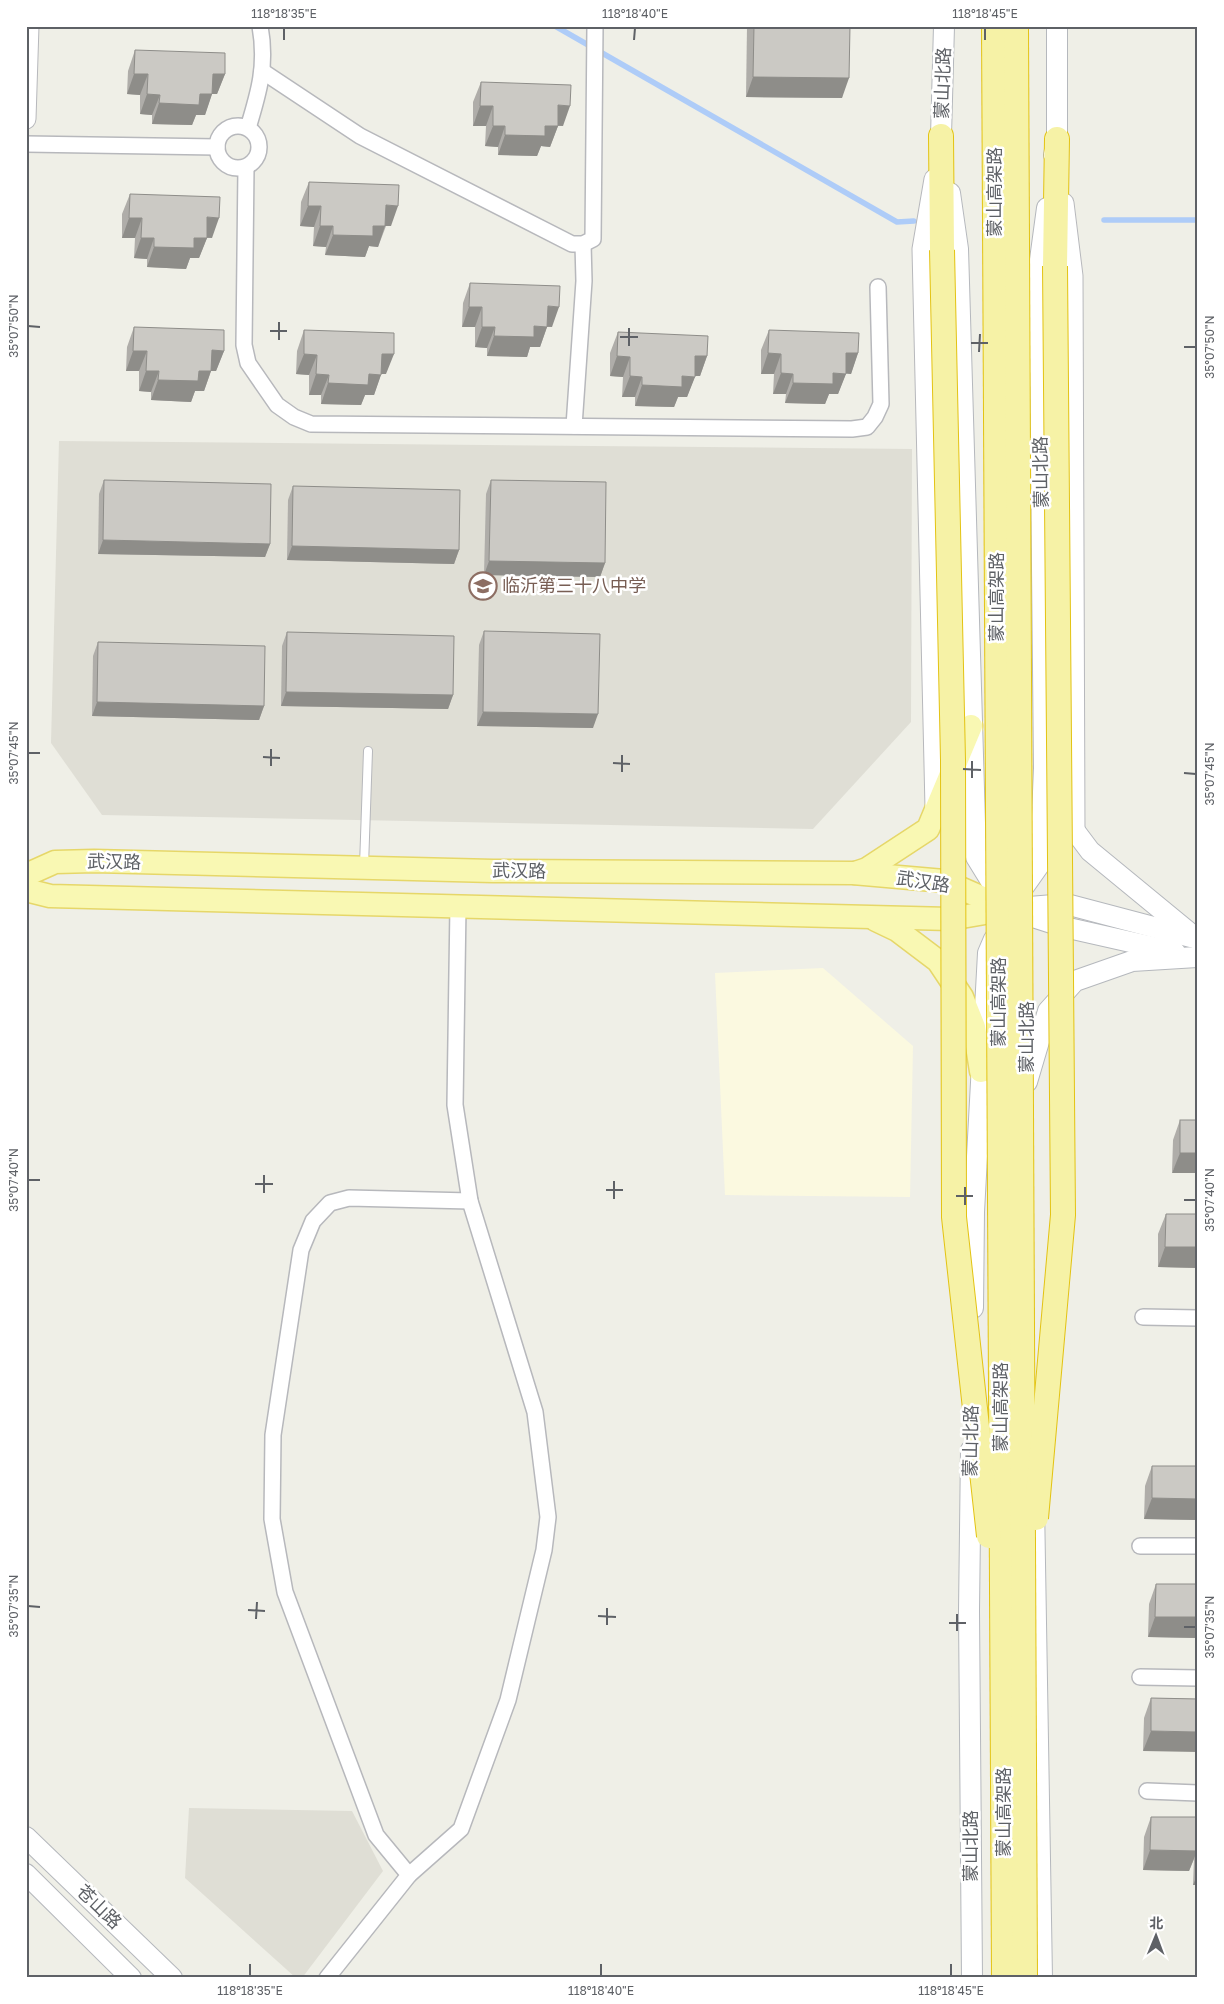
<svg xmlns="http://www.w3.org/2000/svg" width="1224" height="2004" font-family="'Golos Text','Noto Sans SC',sans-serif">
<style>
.commercial{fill:#fbf9e0}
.education{fill:#dfded5}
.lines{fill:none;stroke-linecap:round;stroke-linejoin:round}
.stream{stroke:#aeccf8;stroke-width:5.5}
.service-casing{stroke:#b7b8bc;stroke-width:10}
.minor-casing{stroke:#b7b8bc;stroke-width:18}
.tertiary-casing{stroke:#b7b8bc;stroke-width:21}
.secondary-casing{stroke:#b5b8bd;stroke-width:22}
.primary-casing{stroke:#e6d769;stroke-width:25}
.trunk-casing{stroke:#e3c313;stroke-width:26}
.service{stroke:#fff;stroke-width:8}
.minor{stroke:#fff;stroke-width:15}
.tertiary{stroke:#fff;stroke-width:19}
.secondary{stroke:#fff;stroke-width:20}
.primary{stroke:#f9f8b3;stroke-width:22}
.trunk{stroke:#f6f2a6;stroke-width:24}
.trunk-bridge-casing{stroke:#e3c313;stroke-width:26;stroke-linecap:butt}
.trunk-bridge{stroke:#f6f2a6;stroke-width:24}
.wall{fill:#afada9}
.shaded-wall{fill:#8e8d89}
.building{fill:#cbc9c4;stroke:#8e8d89}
.ticks{fill:none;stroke:#5e6166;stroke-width:2}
.labels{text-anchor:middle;stroke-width:5;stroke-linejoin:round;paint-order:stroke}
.street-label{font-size:18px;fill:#5e6166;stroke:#fff}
.education-label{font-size:18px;fill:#785e54;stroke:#fff;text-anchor:start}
.neatline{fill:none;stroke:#5e6166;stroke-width:2}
.ticks-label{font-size:12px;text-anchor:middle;fill:#5e6166}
</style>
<rect width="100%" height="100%" fill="#efefe7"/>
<!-- commercial -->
<polygon class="commercial" points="823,968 913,1046 910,1197 725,1195 715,973"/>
<!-- education -->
<g class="education">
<polygon points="59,441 912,449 911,722 813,829 102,815 51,743"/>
<polygon points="189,1808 352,1811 383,1871 302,1978 296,1978 185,1878"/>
</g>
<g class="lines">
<!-- stream -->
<g class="stream">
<polyline points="555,26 897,222 914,221"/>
<polyline points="1104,220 1198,220"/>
</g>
<!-- service casing -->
<g class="service-casing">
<polyline id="service" points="364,866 368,751"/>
</g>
<!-- minor casing -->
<g class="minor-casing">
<g id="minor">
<polyline points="262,71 360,136 572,244 583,244 593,239 595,26"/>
<circle cx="238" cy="147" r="21"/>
<path d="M248 128C259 92 267 65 260 26"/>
<polyline points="26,144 217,147"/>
<polyline points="246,167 244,345 248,363 277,405 294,417 311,424 852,429 867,427 875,417 881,404 878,287"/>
<polyline points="574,426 584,281 583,244"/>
<polyline points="1143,1317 1198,1318"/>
<polyline points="1140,1546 1198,1546"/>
<polyline points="1140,1677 1198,1678"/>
<polyline points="1147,1791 1198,1793"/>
<polyline points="409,1875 461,1829 508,1700 544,1550 548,1517 535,1412 470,1201 455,1105 458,906"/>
<polyline points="327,1978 409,1875 376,1835 285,1592 272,1519 273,1435 301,1250 313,1221 330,1203 349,1198 470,1201"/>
</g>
</g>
<!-- tertiary casing -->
<g class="tertiary-casing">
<g id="tertiary">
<polyline points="26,119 29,26"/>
<polyline points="934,179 922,249 935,808"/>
<polyline points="1064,203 1073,276 1075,831"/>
</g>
</g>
<!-- secondary casing -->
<g class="secondary-casing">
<g id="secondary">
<polyline points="943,152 941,136 944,26"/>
<polyline points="1054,155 1057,139 1057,26"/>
<polyline points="950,193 958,249 976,857 1000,896"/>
<polyline points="1060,800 1075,831 1090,851 1197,939"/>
<polyline points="1016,898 1040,864 1044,768 1039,267 1047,208"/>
<polyline points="1017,908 1066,904 1191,937"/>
<polyline points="1008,909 1064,927 1175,952"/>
<polyline points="1027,1082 1048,1011 1075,981 1132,961 1197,957"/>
<polyline points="973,1308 974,1212 988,953 994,939"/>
<polyline points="971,1450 969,1611 972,1978"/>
<polyline points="1034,1504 1042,1978"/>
<polyline points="26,1837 172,1978"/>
<polyline points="26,1874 131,1978"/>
</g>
</g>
<!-- primary casing -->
<g class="primary-casing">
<g id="primary">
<polyline points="855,873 867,869 928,829 971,726"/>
<polyline points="26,875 55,862 94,861 493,871 853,873 944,881 1008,909"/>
<polyline points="26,890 50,896 950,919 1008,909"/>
<polyline points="876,920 897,930 938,961 962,997 974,1027 981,1071"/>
</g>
</g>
<!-- trunk casing -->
<g class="trunk-casing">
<g id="trunk">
<polyline points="941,136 942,250"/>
<polyline points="1055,266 1057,139"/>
</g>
</g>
<!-- service -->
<use href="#service" class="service"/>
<!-- minor -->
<use href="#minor" class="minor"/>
<!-- tertiary -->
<use href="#tertiary" class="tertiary"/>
<!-- secondary -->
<use href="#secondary" class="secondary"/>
<!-- primary -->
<use href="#primary" class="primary"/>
<!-- trunk -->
<use href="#trunk" class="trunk"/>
<!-- trunk-bridge casing -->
<g class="trunk-bridge-casing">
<g id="trunk-bridge">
<polyline points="994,26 1004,1978"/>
<polyline points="1016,26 1025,1978"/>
<polyline points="942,250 953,760 954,1217 989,1536"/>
<polyline points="1036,1518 1063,1215 1055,266"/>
</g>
</g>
<!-- trunk-bridge -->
<use href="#trunk-bridge" class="trunk-bridge"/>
</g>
<!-- wall -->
<g class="wall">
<polygon points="747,26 850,26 842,98 746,97"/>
<polygon points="135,50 225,74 217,94 212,94 205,115 196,115 192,125 152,124 152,115 140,114 140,95 127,94 128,71"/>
<polygon points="481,82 563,126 558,126 550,147 541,146 537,156 498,155 498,147 485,146 486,126 473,126 473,102"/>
<polygon points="309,182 391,226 386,226 378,247 369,246 365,257 325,255 326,247 313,246 314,227 300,226 301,202"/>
<polygon points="130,194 212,238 207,238 199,258 190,258 186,269 147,267 147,259 134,258 135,238 122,238 122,214"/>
<polygon points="470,283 552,327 547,327 540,347 530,347 527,357 487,356 487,348 475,347 475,327 462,327 463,303"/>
<polygon points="134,327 224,351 216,371 211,371 204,391 195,391 191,402 151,400 151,392 139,391 139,371 126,371 127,347"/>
<polygon points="304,330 386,374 381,374 374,395 365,395 361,405 321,404 321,395 309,395 309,375 296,374 297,351"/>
<polygon points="769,330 858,353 851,374 846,373 838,394 829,394 825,404 785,403 786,394 773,394 774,374 761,374 761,350"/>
<polygon points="618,332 707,356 700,376 695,376 687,397 678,397 674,407 635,406 635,397 622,397 623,377 610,376 610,353"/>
<polygon points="104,480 270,544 265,557 98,554 99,494"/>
<polygon points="491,480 605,563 600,577 484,575 486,494"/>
<polygon points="293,486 459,550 454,564 287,560 288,500"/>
<polygon points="484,631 593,728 477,726 479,645"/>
<polygon points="287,632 453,695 448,709 281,706 282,646"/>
<polygon points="98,642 264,706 259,720 92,716 93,656"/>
<polygon points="1180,1120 1198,1120 1172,1173 1173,1140"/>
<polygon points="1166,1214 1198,1214 1198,1268 1158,1267 1158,1234"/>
<polygon points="1152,1466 1198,1466 1198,1520 1144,1519 1145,1486"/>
<polygon points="1156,1584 1198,1584 1198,1638 1148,1637 1149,1604"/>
<polygon points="1151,1698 1198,1699 1143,1751 1144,1718"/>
<polygon points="1151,1817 1197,1842 1198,1840 1198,1885 1193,1885 1194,1859 1189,1871 1143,1870 1144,1837"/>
</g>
<!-- shaded-wall -->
<g class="shaded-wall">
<polygon points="333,26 374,26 373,29 333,28"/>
<polygon points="134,74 148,74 140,95 127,94"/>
<polygon points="213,74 225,74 217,94 206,94"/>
<polygon points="753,77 849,78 842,98 746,97"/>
<polygon points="147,94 160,95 152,115 140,114"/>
<polygon points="200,94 212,94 205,115 196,115 192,125 152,124 159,103"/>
<polygon points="558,105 570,106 563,126 551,125"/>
<polygon points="480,106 493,106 486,126 473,126"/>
<polygon points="493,126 505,126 498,147 485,146"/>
<polygon points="545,126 558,126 550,147 541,146 537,156 498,155 505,135"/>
<polygon points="386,205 398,206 391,226 379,226"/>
<polygon points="308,206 321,206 314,227 300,226"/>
<polygon points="207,217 219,218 212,238 200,237"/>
<polygon points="129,218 142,218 135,238 122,238"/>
<polygon points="320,226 333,226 326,247 313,246"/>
<polygon points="373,226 385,226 378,247 369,246 365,257 325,255 333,235"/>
<polygon points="141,238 154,238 147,259 134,258"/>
<polygon points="194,238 207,238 199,258 190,258 186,269 147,267 154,247"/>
<polygon points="548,306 559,307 552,327 540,326"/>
<polygon points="469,307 482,307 475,327 462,327"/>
<polygon points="534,326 547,327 540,347 530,347 527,357 487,356 494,336"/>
<polygon points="482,327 495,327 487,348 475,347"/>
<polygon points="212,350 224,351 216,371 205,371"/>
<polygon points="133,351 147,351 139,371 126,371"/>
<polygon points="768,353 781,354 774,374 761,374"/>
<polygon points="846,353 858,353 851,374 839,373"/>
<polygon points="304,354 317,355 309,375 296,374"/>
<polygon points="382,354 394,354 386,374 375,374"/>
<polygon points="617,356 630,357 623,377 610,376"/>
<polygon points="695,356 707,356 700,376 688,376"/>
<polygon points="146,371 159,371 151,392 139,391"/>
<polygon points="199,371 211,371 204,391 195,391 191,402 151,400 158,380"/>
<polygon points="781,373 793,374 786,394 773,394"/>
<polygon points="833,373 846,374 838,394 829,394 825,404 785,403 793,383"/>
<polygon points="316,374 329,375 321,395 309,395"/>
<polygon points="369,374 381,375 374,395 365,395 361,405 321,404 328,383"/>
<polygon points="630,376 642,377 635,397 622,397"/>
<polygon points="682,376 695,377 687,397 678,397 674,407 635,406 642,385"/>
<polygon points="103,540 270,544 265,557 98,554"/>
<polygon points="292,546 459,550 454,564 287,560"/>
<polygon points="489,561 605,563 600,577 484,575"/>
<polygon points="286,692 453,695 448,709 281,706"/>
<polygon points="97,702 264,706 259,720 92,716"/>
<polygon points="483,712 598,714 593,728 477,726"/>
<polygon points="1180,1153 1198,1153 1198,1173 1172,1173"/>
<polygon points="1165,1247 1198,1247 1198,1268 1158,1267"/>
<polygon points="1152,1498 1198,1499 1198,1520 1144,1519"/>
<polygon points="1155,1617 1198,1617 1198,1638 1148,1637"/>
<polygon points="1151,1731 1198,1732 1198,1752 1143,1751"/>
<polygon points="1150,1850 1197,1851 1189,1871 1143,1870"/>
<polygon points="1198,1873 1198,1885 1193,1885"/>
</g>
<!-- building -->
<g class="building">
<polygon points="754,26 850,26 849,78 753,77"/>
<polygon points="135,50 225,53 225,74 213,74 212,94 200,94 199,105 159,103 160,95 147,94 148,74 134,74"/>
<polygon points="481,82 571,85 570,106 558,105 558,126 545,126 545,136 505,135 505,126 493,126 493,106 480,106"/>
<polygon points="309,182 399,185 398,206 386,205 385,226 373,226 373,236 333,235 333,226 320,226 321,206 308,206"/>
<polygon points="130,194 220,197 219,218 207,217 207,238 194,238 194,248 154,247 154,238 141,238 142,218 129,218"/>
<polygon points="470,283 560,286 559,307 548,306 547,327 534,326 534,337 494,336 495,327 482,327 482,307 469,307"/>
<polygon points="134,327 224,330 224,351 212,350 211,371 199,371 198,381 158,380 159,371 146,371 147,351 133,351"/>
<polygon points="304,330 394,333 394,354 382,354 381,375 369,374 368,385 328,383 329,375 316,374 317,355 304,354"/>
<polygon points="769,330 859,333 858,353 846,353 846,374 833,373 833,384 793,383 793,374 781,373 781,354 768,353"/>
<polygon points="618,332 708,336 707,356 695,356 695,377 682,376 682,387 642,385 642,377 630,376 630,357 617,356"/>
<polygon points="104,480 271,484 270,544 103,540"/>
<polygon points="491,480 606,482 605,563 489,561"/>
<polygon points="293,486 460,490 459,550 292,546"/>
<polygon points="484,631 600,634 598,714 483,712"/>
<polygon points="287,632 454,636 453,695 286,692"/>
<polygon points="98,642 265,646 264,706 97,702"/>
<rect x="1180" y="1120" width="18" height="33"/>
<polygon points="1166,1214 1198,1214 1198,1247 1165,1247"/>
<polygon points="1152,1466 1198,1466 1198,1499 1152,1498"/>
<polygon points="1156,1584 1198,1584 1198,1617 1155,1617"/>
<polygon points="1151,1698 1198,1699 1198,1732 1151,1731"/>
<polygon points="1151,1817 1197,1817 1197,1851 1150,1850"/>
</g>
<!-- ticks -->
<path class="ticks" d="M284 40V28M634 40 635 28M985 40V28M28 326 40 327M270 331H287M620 337H638M279 340V322M971 343H988M629 346V328M1184 347H1196M979 352 980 334M28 753H40M263 757 280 758M613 763 630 764M271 766V749M963 769 981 770M622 772V755M1184 773 1196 774M972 778V761M28 1180H40M255 1184H273M606 1190H623M264 1193V1175M956 1196H973M614 1199V1181M1184 1200H1196M965 1205V1187M28 1606 40 1607M248 1610 265 1611M598 1616 616 1617M256 1619 257 1602M949 1623H966M607 1625V1608M1184 1627H1196M957 1631V1614M250 1976V1964M601 1976V1964M951 1976V1964"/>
<!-- icons -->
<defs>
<g id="school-ring" transform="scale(1.4375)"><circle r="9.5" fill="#fff" stroke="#8d6e63" stroke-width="1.5"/><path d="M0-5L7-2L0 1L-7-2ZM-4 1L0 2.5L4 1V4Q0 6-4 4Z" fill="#8d6e63"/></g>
</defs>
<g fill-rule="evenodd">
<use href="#school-ring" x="483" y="586"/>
</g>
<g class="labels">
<!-- street labels -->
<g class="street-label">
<text transform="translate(943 83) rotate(-88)" y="6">蒙山北路</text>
<text transform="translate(995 192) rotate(-90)" y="6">蒙山高架路</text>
<text transform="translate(1041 472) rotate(-91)" y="6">蒙山北路</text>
<text transform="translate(997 597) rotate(-90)" y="6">蒙山高架路</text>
<text transform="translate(114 862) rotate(1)" y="6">武汉路</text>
<text transform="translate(519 871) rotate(1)" y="6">武汉路</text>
<text transform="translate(923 882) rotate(9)" y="6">武汉路</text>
<text transform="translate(999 1002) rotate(-90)" y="6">蒙山高架路</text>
<text transform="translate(1027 1037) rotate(-90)" y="6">蒙山北路</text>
<text transform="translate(1001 1407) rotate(-90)" y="6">蒙山高架路</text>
<text transform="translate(971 1441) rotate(-89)" y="6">蒙山北路</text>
<text transform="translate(1004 1812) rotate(-90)" y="6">蒙山高架路</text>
<text transform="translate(971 1846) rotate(-90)" y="6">蒙山北路</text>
<text transform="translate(99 1907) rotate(44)" y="6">苍山路</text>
</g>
<!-- education labels -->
<g class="education-label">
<text x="502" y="592">临沂第三十八中学</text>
</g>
</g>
<!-- border -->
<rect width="1224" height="2004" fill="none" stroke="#ffffff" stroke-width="55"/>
<!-- north arrow -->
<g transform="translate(1156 1936) rotate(1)" stroke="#ffffff" stroke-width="4" paint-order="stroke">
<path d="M0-4L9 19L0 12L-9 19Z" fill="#5e6166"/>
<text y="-8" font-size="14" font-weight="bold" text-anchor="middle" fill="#5e6166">北</text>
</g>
<rect x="28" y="28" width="1168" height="1948" class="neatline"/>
<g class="ticks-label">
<text x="284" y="18">118°18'35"E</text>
<text x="635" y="18">118°18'40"E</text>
<text x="985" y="18">118°18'45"E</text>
<text transform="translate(14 326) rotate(-90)" y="4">35°07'50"N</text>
<text transform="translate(1210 347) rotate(-90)" y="4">35°07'50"N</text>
<text transform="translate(14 753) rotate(-90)" y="4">35°07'45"N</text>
<text transform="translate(1210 774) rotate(-90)" y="4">35°07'45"N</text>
<text transform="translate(14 1180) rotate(-90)" y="4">35°07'40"N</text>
<text transform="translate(1210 1200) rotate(-90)" y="4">35°07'40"N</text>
<text transform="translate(14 1606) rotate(-90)" y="4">35°07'35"N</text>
<text transform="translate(1210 1627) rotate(-90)" y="4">35°07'35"N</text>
<text x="250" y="1995">118°18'35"E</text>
<text x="601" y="1995">118°18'40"E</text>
<text x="951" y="1995">118°18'45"E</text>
</g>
</svg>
